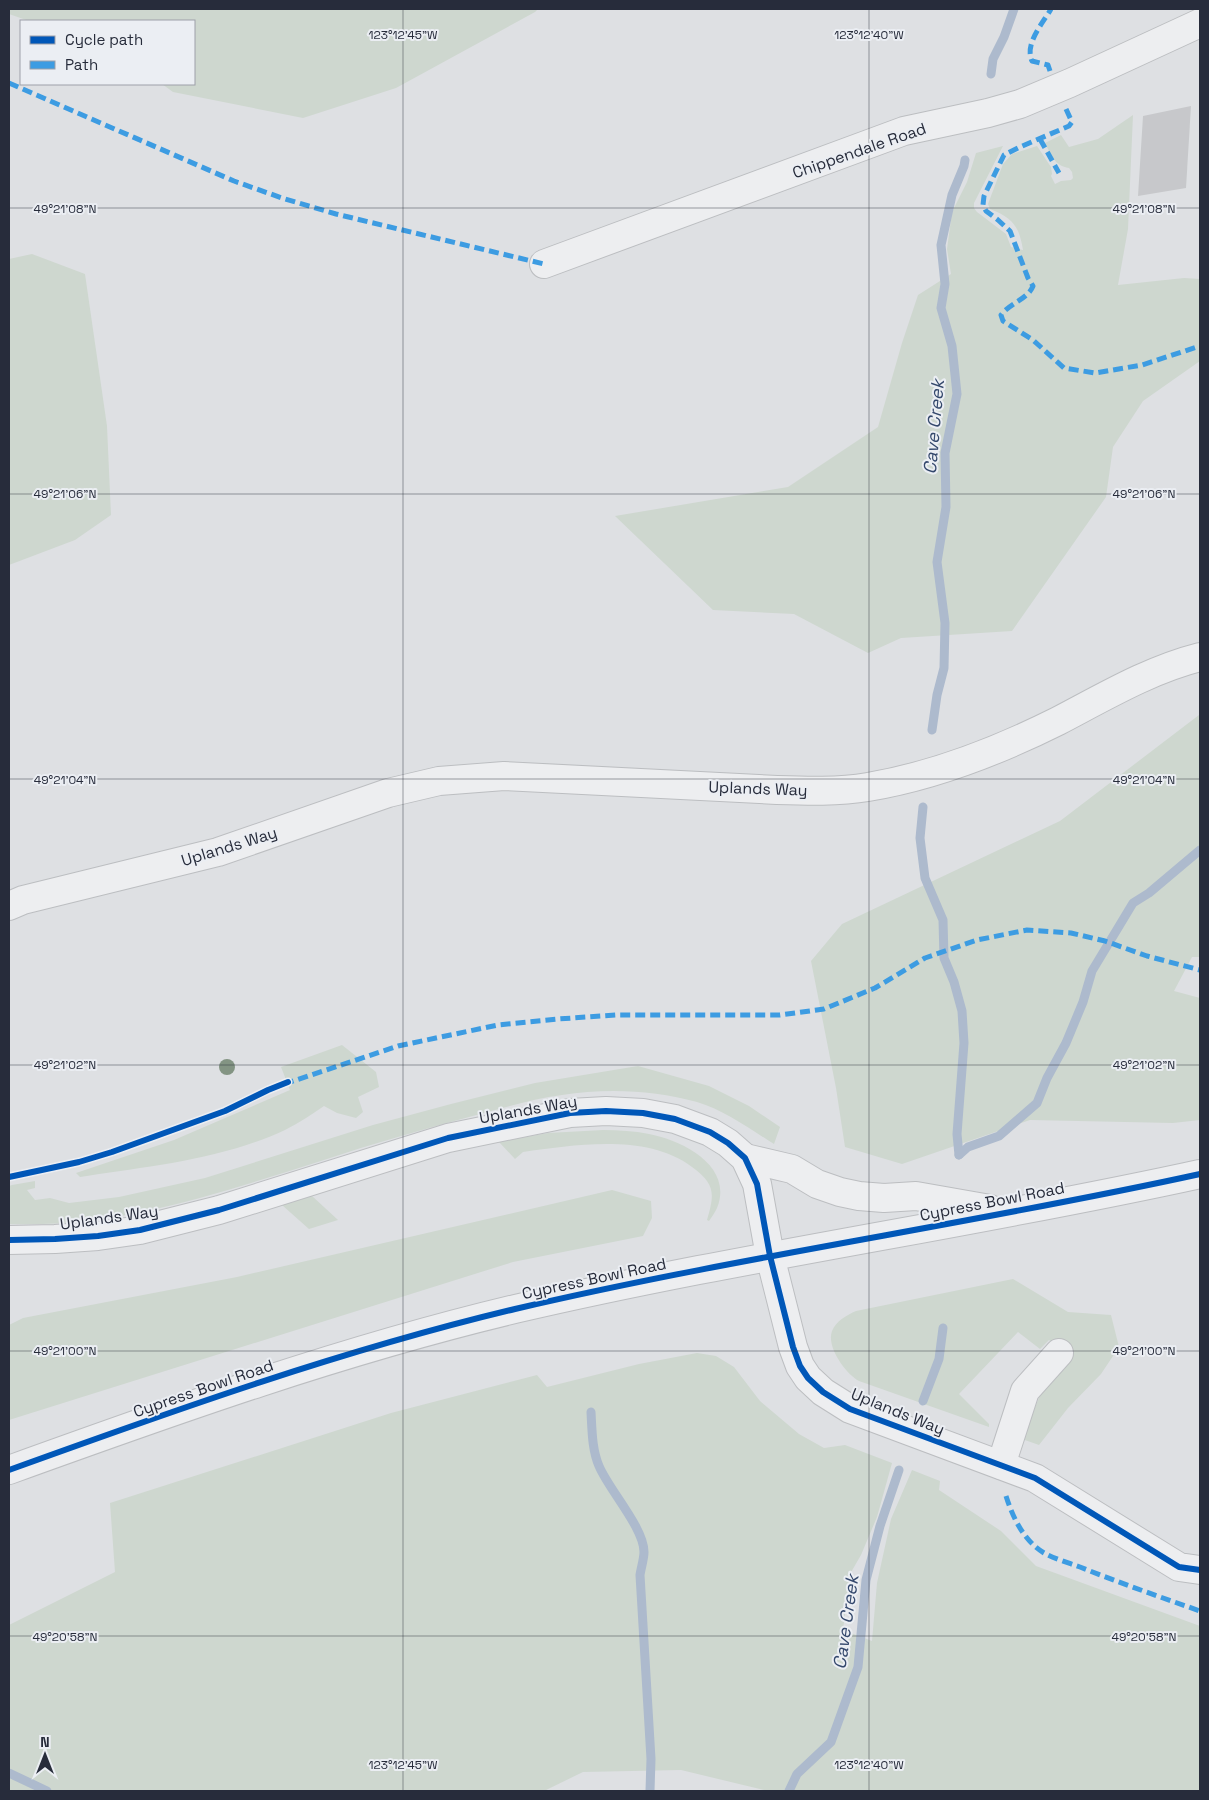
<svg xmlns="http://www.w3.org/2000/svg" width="1209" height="1800" font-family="'Space Grotesk',sans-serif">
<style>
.green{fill:#ced7cf}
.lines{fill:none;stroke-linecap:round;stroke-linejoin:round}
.stream{stroke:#adbacd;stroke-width:9}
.building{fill:#c7c8cb}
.minor-casing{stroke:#bcbec1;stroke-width:30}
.minor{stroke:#edeef0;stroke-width:28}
.quiet{stroke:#3d9ce2;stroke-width:5;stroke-dasharray:10 5;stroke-linecap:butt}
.cycleway-casing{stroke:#ebeef3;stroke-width:9}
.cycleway{stroke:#0057b8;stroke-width:6}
.tree{fill:#839483}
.ticks{fill:none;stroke:#272c3b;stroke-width:1;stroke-opacity:0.45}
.labels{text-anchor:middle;stroke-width:4;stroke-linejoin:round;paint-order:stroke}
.street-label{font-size:16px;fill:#272c3b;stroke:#ebeef3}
.water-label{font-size:18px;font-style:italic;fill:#34486c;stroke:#ebeef3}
.ticks-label{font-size:12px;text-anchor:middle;fill:#272c3b;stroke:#ebeef3;stroke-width:4;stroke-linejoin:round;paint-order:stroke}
</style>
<rect width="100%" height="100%" fill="#dee0e3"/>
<!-- green -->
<g class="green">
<polygon points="9,9 538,9 535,12 396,88 303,118 173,92 162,84 194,84 194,21 29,21 9,14"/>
<path d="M1133 115 1128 229 1118 285 1184 278 1200 279V361L1143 401 1113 447 1106 497 1012 631 901 638 868 653 794 614 713 610 615 516 788 487 878 427 902 343 918 295 951 274 947 249 952 212 967 182 976 153 1003 146 974 203V208L977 212 1006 234 1011 247 1023 250C1019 226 1013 218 990 209L988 204 1003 164 1012 154 1037 146 1051 167 1052 174 1051 176 1055 184 1061 181 1071 180 1073 178 1072 172 1069 168C1055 166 1051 155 1045 143L1061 135 1069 147 1098 139Z"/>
<polygon points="32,254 85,274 107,426 111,515 75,540 9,565 9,259"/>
<polygon points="1199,715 1200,715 1200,957 1192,957 1174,991 1200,998 1200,1120 1173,1123 1030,1120 902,1164 845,1147 836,1088 811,961 842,924 1060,821"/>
<path d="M342 1045 376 1072 379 1087 358 1097 363 1112 356 1118 337 1113 324 1106C311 1115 299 1123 285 1130 223 1159 153 1166 87 1176L80 1177 76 1173 174 1140 290 1090 281 1067Z"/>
<path d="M638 1066 709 1086 749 1106 780 1127 774 1144C750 1129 724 1110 697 1102 654 1090 606 1088 562 1095 531 1099 500 1109 469 1117 420 1130 372 1144 324 1160 219 1193 121 1228 9 1224V1186L12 1185 35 1181V1188L27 1190 35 1200 50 1198 69 1203 119 1197 205 1178 373 1125 451 1104 535 1083Z"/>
<path d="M603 1130C619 1130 634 1131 649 1134 682 1140 734 1166 717 1208 715 1212 712 1217 709 1221L707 1220C715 1193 715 1184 692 1167 647 1133 575 1145 523 1152L515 1159 499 1142 548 1133Z"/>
<polygon points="612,1190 651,1201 652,1218 643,1236 513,1262 9,1420 9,1325 23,1318 237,1277"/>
<polygon points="312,1196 338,1220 309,1229 282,1205"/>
<path d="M1013 1279 1068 1312 1111 1315 1119 1347 1101 1374 1068 1408 1039 1445 1022 1439 1041 1393 1071 1360 1049 1340 1040 1349 1018 1332 959 1394 989 1424V1427L859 1381C846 1374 826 1347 832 1331 836 1321 847 1315 856 1311Z"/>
<polygon points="697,1353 716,1356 734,1367 760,1401 799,1434 824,1448 845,1445 892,1463 877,1517 861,1555 850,1574 843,1630 872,1641 877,1583 891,1519 912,1470 940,1481 939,1490 1001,1531 1036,1566 1200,1626 1200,1791 768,1791 681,1770 583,1772 544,1791 9,1791 9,1625 115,1572 110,1503 391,1413 537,1375 547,1387 639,1364"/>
</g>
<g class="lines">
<!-- stream -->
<g class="stream">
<polyline points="991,74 993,59 1004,37 1014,9"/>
<polyline points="932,730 937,695 944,668 945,623 937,562 946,507 945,453 957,394 952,346 941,308 945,284 941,245 952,195 964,166 965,160"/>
<polyline points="923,807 920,838 925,878 943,920 944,958 954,982 962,1011 964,1043 957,1134 959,1155"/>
<polyline points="959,1155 968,1147 999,1136 1037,1103 1047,1078 1066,1043 1083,1002 1092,971 1133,903 1149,893 1200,850"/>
<polyline points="923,1401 939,1359 943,1328"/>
<path d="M591 1412C592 1430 592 1450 599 1466 609 1490 644 1528 644 1552 644 1559 641 1568 640 1575L651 1759 650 1791"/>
<polyline points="9,1773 47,1791"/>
<polyline points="789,1791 797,1774 831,1742 858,1667 866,1580 880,1526 899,1470"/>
</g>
</g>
<!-- building -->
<polygon class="building" points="1191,106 1186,188 1138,196 1143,116"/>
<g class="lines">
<!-- minor casing -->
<g class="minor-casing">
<g id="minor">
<polyline points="544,264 904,131 988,113 1020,104 1070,83 1200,23"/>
<path d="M9 906 23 900 218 852 388 793 439 781 504 776 777 790C807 791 838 792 868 787 934 776 998 751 1058 721 1104 697 1149 670 1200 657"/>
<polyline points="745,1158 792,1169 817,1184 840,1192 859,1196 884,1198 916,1196 990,1209"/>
<polyline points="9,1240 55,1239 98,1236 140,1230 219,1210 448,1138 570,1113 606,1111 643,1113 675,1119 710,1132 728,1143 745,1158 757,1184 770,1256 793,1347 800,1366 808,1378 823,1392 850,1409 1035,1478 1179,1567 1200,1570"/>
<polyline points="1001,1465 1025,1391 1059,1353"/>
<path d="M9 1470C175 1410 343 1350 515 1309 742 1256 973 1224 1200 1174"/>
</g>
</g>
<!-- minor -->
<use href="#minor" class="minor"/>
<!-- quiet -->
<g class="quiet">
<path d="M1050 71 1048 65 1032 61C1024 44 1043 23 1051 9"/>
<polyline points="9,83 234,181 282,198 336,214 544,264"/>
<path d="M1066 109 1072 122 1069 126 1020 147 1004 155 984 196 983 205 986 211 998 220 1010 231 1028 278 1033 286C1028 299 1010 303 1001 315L1003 321 1033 340 1064 368 1095 373 1142 365 1200 346"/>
<polyline points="1040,139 1059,173"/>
<polyline points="284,1084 398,1046 498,1025 558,1019 616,1015 780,1015 824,1009 875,988 925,958 977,940 1027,930 1071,933 1105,941 1147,956 1200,970"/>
<path d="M1006 1496C1013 1518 1024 1541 1044 1553 1055 1559 1069 1563 1080 1567 1120 1583 1160 1597 1200 1611"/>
</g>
<!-- cycleway casing -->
<g class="cycleway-casing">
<g id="cycleway">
<polyline points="9,1177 79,1162 112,1152 225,1111 268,1090 288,1082"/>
<polyline points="9,1240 55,1239 98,1236 140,1230 219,1210 448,1138 570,1113 606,1111 643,1113 675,1119 710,1132 728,1143 745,1158 757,1184 770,1256 793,1347 800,1366 808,1378 823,1392 850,1409 1035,1478 1179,1567 1200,1570"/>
<path d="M9 1470C175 1410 343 1350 515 1309 742 1256 973 1224 1200 1174"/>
</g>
</g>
<!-- cycleway -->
<use href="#cycleway" class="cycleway"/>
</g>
<!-- trees -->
<circle class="tree" cx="227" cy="1067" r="8"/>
<!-- ticks -->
<path class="ticks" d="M403 9V1791M869 9V1791M9 208H1200M9 494H1200M9 779H1200M9 1065H1200M9 1351H1200M9 1636H1200"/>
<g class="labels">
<!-- street labels -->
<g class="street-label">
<text transform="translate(859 150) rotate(-19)" y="6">Chippendale Road</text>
<text transform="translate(758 788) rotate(2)" y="6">Uplands Way</text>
<text transform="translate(229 846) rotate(-17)" y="6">Uplands Way</text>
<text transform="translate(528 1109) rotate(-10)" y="6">Uplands Way</text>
<text transform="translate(992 1201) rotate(-11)" y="6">Cypress Bowl Road</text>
<text transform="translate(109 1217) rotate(-8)" y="6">Uplands Way</text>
<text transform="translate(594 1278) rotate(-12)" y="6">Cypress Bowl Road</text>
<text transform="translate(203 1388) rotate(-19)" y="6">Cypress Bowl Road</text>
<text transform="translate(898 1411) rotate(22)" y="6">Uplands Way</text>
</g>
<!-- water labels -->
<g class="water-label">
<text transform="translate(934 427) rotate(-85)" y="6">Cave Creek</text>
<text transform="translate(846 1622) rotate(-82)" y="6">Cave Creek</text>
</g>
</g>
<g class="ticks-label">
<text x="403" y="39">123°12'45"W</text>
<text x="869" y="39">123°12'40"W</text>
<text x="65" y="213">49°21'08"N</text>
<text x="1144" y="213">49°21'08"N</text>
<text x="65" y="498">49°21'06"N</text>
<text x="1144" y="498">49°21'06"N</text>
<text x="65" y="784">49°21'04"N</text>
<text x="1144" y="784">49°21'04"N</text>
<text x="65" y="1069">49°21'02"N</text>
<text x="1144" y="1069">49°21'02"N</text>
<text x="65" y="1355">49°21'00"N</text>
<text x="1144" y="1355">49°21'00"N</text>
<text x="65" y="1641">49°20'58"N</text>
<text x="1144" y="1641">49°20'58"N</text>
<text x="403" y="1769">123°12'45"W</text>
<text x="869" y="1769">123°12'40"W</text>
</g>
<!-- border -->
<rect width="1209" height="1800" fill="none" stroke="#272c3b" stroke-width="20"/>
<!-- legend -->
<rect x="20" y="20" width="175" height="65" fill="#ebeef3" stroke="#9da0a9"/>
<rect x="30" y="36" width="25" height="8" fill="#0057b8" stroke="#9da0a9"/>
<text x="65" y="45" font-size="15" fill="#272c3b">Cycle path</text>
<rect x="30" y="61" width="25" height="8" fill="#3d9ce2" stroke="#9da0a9"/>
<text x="65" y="70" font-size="15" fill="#272c3b">Path</text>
<!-- north arrow -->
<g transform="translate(45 1755)" stroke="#ebeef3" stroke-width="4" paint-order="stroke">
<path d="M0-4L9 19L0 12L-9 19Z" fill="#272c3b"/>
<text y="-8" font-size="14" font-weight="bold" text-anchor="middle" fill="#272c3b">N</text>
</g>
</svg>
